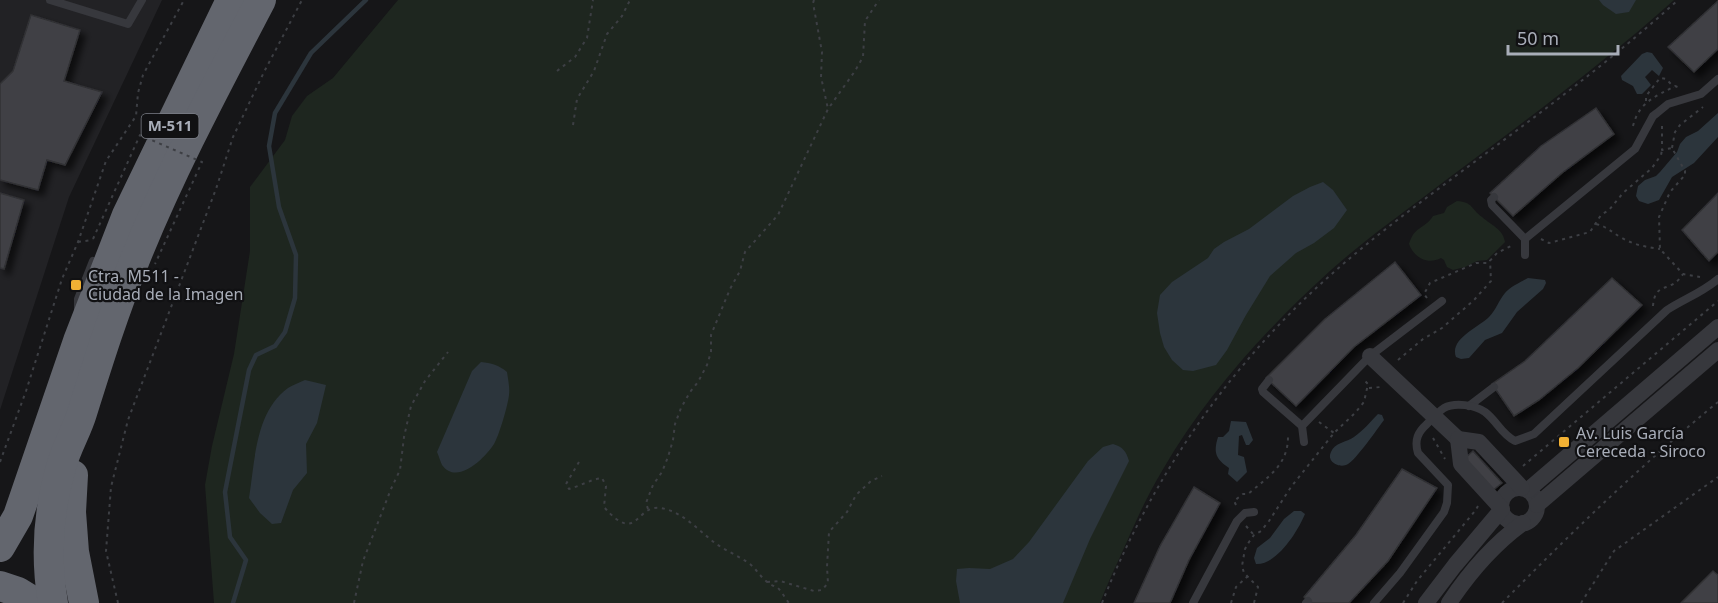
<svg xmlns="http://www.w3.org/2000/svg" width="1718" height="603" font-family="'Noto Sans',sans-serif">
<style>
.built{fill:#222225}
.green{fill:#1e261f}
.water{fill:#2c353c}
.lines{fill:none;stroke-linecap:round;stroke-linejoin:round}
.stream{stroke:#2c353c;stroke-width:4.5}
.building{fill:#404145;stroke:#303034;stroke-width:1.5;filter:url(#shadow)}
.path{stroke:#3d3f44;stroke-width:2;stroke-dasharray:3 4.5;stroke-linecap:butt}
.lane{stroke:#37383d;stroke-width:8}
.street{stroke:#37383d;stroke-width:16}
.highway{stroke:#63666e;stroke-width:30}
.path-bridge{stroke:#3d3f44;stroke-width:2;stroke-dasharray:3 4.5;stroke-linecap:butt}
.poi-dot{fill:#f2b134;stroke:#111113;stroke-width:2}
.labels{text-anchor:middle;stroke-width:4.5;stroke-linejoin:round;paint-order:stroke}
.shield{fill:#111113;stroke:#7b7e86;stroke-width:1.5}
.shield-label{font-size:15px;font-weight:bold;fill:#a8adb8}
.poi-label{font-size:16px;fill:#a8adb8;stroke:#111113;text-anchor:start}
</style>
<defs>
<filter id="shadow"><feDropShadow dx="5.5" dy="5.5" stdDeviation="3" flood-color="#0009"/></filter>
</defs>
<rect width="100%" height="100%" fill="#161618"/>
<!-- built -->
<polygon class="built" points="0,0 162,0 69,197 0,410"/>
<!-- green -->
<g class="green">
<path d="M398 0H1674C1603 64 1522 123 1446 180 1407 210 1367 238 1331 270 1266 329 1206 395 1162 471 1145 499 1133 528 1120 557 1113 572 1106 587 1100 603H214L205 485 212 446 234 354 250 251V187L285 140 292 116 307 96 333 78Z"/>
<path d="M1457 201C1473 202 1471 209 1482 217 1491 225 1503 229 1505 242L1487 260 1477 261 1465 267 1453 270 1447 267 1444 260 1441 258C1428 265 1414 258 1409 244 1415 225 1424 230 1433 216L1444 213 1447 207Z"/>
</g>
<!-- water -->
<g class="water">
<polygon points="1599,0 1636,0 1629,12 1616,14 1603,5"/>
<polygon points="1647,52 1652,53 1663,68 1659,76 1652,70 1645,77 1651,85 1642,94 1637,94 1633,86 1622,80 1621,76 1642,54"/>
<polygon points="1718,113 1718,137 1694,163 1672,177 1659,200 1648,204 1639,201 1636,196 1638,186 1645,180 1656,176 1660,172 1677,152 1680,144 1686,137 1698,131"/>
<polygon points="1323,182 1333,190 1347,210 1334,228 1314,243 1296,253 1270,276 1246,315 1227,350 1216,365 1193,371 1183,370 1172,360 1164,347 1160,333 1157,313 1160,295 1172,282 1208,258 1214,249 1224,242 1249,229 1293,196 1310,187"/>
<path d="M1528 278 1545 280 1546 283 1543 289 1517 312 1502 333 1485 340 1469 358 1461 359 1456 357C1449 339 1479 327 1489 317 1496 310 1499 300 1505 293 1510 287 1521 282 1528 278Z"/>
<path d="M481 362C491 363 499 365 507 372 508 379 510 388 509 395 508 405 499 436 494 444 485 458 457 486 442 465 440 461 439 456 437 452L472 371Z"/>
<path d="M305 380 326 385 317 423 306 444 307 473 293 490 281 523 272 524 260 513 249 498C255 461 255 412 288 388 293 385 300 382 305 380Z"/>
<path d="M1378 414 1382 415 1384 420C1378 428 1355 461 1348 464 1340 469 1326 462 1331 452 1334 443 1347 442 1354 437 1364 430 1370 422 1378 414Z"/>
<path d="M1231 421 1246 422 1253 440 1249 445H1246L1242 435 1239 436 1238 455 1244 457 1247 472 1237 482 1228 474 1229 468C1216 459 1213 453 1218 437H1223L1229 431Z"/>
<path d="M1113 444C1123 447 1126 451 1129 461L1090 539 1063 603H960L956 581 957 569 969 568 990 569 1013 559 1029 542 1088 461 1103 447Z"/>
<path d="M1294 511H1301L1305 514C1298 531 1277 565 1256 564L1254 558 1257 548 1270 538 1284 519Z"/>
</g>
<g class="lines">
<!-- stream -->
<polyline class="stream" points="233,603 246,560 230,537 225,492 249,370 256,355 275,346 285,332 295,298 296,255 279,207 269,146 275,113 311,53 366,0"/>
</g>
<!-- building -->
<g class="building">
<polygon points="1718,1 1718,49 1694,72 1668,47"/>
<polygon points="31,15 80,30 64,81 102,92 65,165 47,160 38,190 0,180 0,84 13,71"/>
<polygon points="1596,108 1614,134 1562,173 1513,216 1490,193 1541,146"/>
<polygon points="0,193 24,200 4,269 0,268"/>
<polygon points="1718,193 1718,252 1709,261 1682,230"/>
<polygon points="1395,262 1421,295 1354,347 1296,406 1266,378 1325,319"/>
<polygon points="1612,278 1642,305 1578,368 1539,400 1514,416 1492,384 1525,361"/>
<polygon points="1473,451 1502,483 1492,491 1464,459"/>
<polygon points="1402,469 1437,488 1388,561 1349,603 1310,603 1304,597 1356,535"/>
<polygon points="1194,487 1220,503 1189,560 1170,603 1134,603 1160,546"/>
<polygon points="1713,571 1718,575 1718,603 1681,603"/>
</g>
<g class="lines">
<!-- path -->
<g class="path">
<polyline points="814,0 813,3 822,52 821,77 828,109"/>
<polyline points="557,71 575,57 587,38 593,0"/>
<polyline points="1646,101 1646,96 1660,78 1666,79 1674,87"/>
<polyline points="573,125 577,99 594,71 607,34 622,16 630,0"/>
<path d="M1633 126C1639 102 1655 97 1675 86L1680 88"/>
<polyline points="1662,126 1662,150 1672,148 1685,171 1685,175 1670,192 1659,217 1660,249 1683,274 1700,277"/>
<polyline points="1672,148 1675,132 1680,125 1703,107"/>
<path d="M1596 224C1608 227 1611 232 1622 238 1634 245 1647 247 1660 249"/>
<polyline points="1541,239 1549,243 1590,232 1601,215 1609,210 1623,193 1652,168 1661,155 1662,150"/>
<polyline points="78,242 93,240"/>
<polyline points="1427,298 1424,294 1430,283 1476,263 1488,263 1497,253 1513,245"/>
<path d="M1653 306C1655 280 1671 294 1683 274"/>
<polyline points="1398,360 1423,339 1442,328 1474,300 1491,281 1490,260"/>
<polyline points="1369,388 1381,387"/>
<polyline points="1319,422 1334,433"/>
<polyline points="1433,438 1445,459"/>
<polyline points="0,462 26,391 62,279 78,242 106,161 136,116 138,93 143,75 184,0"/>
<path d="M579 462 566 484 569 489C580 486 592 479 602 478L606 486 604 507C638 546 635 504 661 508 683 512 698 530 715 543 726 551 739 556 750 564 756 569 760 576 766 581 769 584 774 586 778 588 782 592 785 598 789 603"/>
<polyline points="1523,466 1718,301"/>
<path d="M1236 505 1234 501 1243 494H1248C1268 477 1288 465 1288 437L1290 435"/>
<polyline points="648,509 646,503 653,485 662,472 668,457 673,440 675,424 681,408 690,392 698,382 707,365 711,352 711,335 730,289 740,271 745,252 778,215 828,109 855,71 863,57 865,21 879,0"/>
<polyline points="1246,526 1254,535"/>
<polyline points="767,582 780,581 814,591 822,590 828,583 827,567 829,532 847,512 856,495 871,481 882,476"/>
<polyline points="118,603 106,551 111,487 128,420 216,189 233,137 264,72 302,0"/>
<polyline points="354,603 363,561 391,489 400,470 404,437 411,406 425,381 448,352"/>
<path d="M1102 603C1152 477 1231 362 1334 272 1378 233 1425 199 1473 163 1543 111 1613 59 1678 0"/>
<polyline points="1231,603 1236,587 1248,576"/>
<polyline points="1254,603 1258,587 1244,573 1242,566 1245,549 1249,542 1254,535 1261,531 1269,521 1291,487 1334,433 1355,413 1364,402 1368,384 1364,380"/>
<polyline points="1403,603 1417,581 1475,511 1478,506"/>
<path d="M1502 603C1571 533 1642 464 1718 402"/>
<polyline points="1581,603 1614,551 1718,477"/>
</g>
<!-- lane -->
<g class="lane">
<polyline points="50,0 128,24 142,0"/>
<polyline points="1494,197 1491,200 1492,205 1525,239"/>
<polyline points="1525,255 1525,239 1635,149 1653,116 1657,113 1668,104 1701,94 1718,79"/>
<polyline points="78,311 78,299 93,261"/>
<polyline points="1269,380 1262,389 1263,392 1302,426"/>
<polyline points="1469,406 1494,387"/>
<polyline points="1304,442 1302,426 1370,356 1442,301"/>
<polyline points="1193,603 1237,521 1245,513 1254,512"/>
<polyline points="1306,603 1308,601"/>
<path d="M1374 603 1400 573 1444 512 1447 503 1448 485 1418 453C1414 440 1418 432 1427 424 1432 419 1438 412 1444 408 1455 402 1475 405 1485 412 1497 421 1501 434 1515 441L1534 434 1667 310C1684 299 1703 292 1718 279"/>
</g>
<!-- street -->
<g class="street">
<polyline points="1370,356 1458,439"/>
<circle cx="1519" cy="506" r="18"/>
<polyline points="1528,490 1718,327"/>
<polyline points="1537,505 1718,350"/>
<polyline points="1426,603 1455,565 1502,509 1461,464 1458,439 1479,442 1522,488"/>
<path d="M1449 603C1469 573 1494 544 1523 523"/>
</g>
<!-- highway -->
<g class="highway">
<polyline points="73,475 71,512 74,552 84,603"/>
<polyline points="0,547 18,516 78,341 127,215 231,0"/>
<polyline points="0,586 18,592 36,603"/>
<path d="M53 603C45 556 48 510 62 464 67 446 77 430 82 413 98 362 114 311 134 262 170 172 216 86 261 0"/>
</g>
<!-- path-bridge -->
<polyline class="path-bridge" points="93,239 140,135 202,162 155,264"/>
</g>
<!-- markers -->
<g class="poi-dot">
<rect x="70" y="279" width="12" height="12" rx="3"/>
<rect x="1558" y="436" width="12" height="12" rx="3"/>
</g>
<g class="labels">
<!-- shield labels -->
<rect class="shield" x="141.5" y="114" width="57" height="24" rx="4.5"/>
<g class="shield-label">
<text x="170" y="131">M-511</text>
</g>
<!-- poi labels -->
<g class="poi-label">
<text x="88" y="282">Ctra. M511 -<tspan x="88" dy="18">Ciudad de la Imagen</tspan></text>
<text x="1576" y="439">Av. Luis García<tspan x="1576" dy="18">Cereceda - Siroco</tspan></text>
</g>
</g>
<!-- scale -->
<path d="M1508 45v9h110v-9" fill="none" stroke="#a8adb8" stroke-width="3"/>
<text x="1517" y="45" font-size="18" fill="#a8adb8" stroke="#111113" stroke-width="4.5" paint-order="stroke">50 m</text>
</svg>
